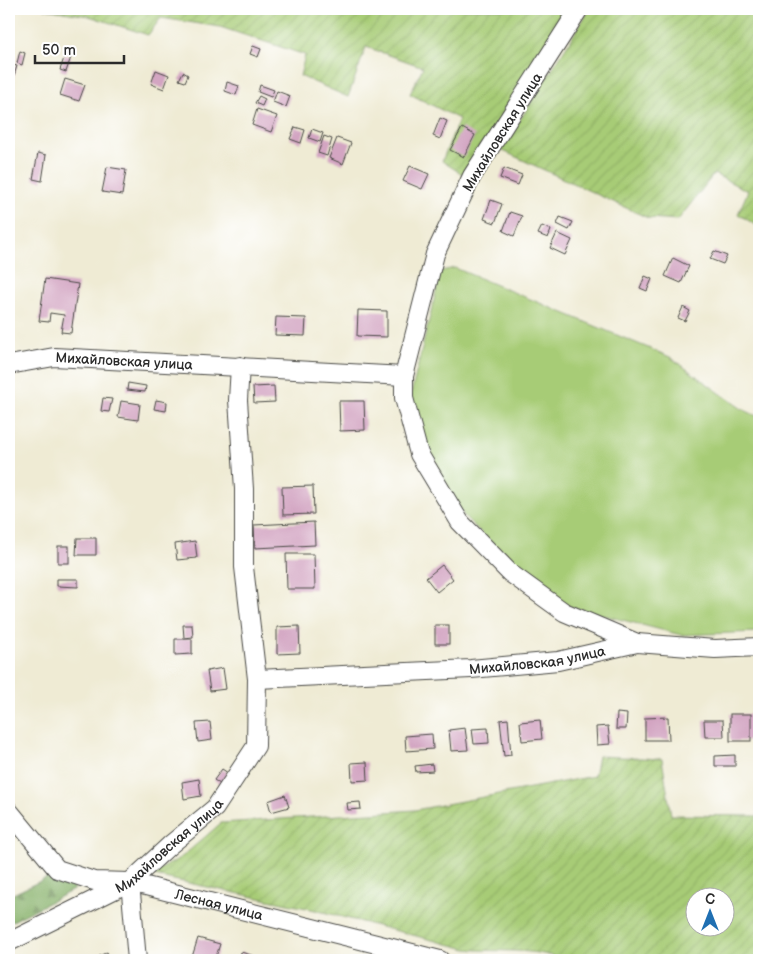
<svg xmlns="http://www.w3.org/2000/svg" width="768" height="969" font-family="'Balsamiq Sans',sans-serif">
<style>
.grass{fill:#a7cc76;stroke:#697c50}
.forest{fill:url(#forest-firs);stroke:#586e49}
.garden{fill:url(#garden-furrows);stroke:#697c50;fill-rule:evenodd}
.building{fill:#d3a5c2}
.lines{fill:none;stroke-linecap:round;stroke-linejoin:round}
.minor-casing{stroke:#484844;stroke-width:20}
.minor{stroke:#fff;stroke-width:18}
.labels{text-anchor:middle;stroke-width:4;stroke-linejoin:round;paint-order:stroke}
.street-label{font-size:14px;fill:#2b2b2b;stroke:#fff}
</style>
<defs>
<pattern id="forest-firs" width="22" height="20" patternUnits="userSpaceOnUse" patternTransform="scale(1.25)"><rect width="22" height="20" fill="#85b067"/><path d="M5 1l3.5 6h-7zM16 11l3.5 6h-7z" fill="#6d8f55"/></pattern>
<pattern id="garden-furrows" width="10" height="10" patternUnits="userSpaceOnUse" patternTransform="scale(1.25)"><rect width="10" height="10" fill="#a7cc76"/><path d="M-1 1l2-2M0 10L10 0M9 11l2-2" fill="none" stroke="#90af66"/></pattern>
</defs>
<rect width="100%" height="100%" fill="#fff"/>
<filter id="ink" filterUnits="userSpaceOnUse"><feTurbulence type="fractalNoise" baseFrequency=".02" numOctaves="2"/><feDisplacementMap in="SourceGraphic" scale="10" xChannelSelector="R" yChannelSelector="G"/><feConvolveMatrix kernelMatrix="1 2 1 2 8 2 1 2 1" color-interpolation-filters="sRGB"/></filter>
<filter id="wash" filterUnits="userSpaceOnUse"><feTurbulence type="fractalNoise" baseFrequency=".0096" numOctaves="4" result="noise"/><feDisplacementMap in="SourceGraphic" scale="20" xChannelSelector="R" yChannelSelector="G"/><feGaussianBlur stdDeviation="1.12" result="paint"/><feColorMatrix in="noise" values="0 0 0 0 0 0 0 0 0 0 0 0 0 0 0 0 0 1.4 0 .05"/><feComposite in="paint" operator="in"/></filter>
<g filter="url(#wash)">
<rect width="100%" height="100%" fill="#efebd4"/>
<!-- grass -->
<polygon class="grass" points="455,268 670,357 742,409 759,417 759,632 681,635 568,606 517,568 464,516 427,453 410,398 441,271"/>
<!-- forest -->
<polygon class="forest" points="53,875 69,882 75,889 9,923 9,896"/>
<!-- garden -->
<g class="garden">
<polygon points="45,9 568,9 465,176 442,161 459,119 410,94 423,67 366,47 348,97 300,76 305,55 220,27 161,18 148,35 89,16"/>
<polygon points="590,9 759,9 759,227 738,214 748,191 714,174 678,220 648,218 501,150"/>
<path d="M598 756 662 759 671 815 759 816V960H564C532 947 500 953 467 949L311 909 155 876 156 872 183 856 221 823 415 810 594 776ZM696 896H726V926H696Z"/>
</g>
<g id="blocks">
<!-- building -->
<g class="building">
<polygon points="253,46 261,49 258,57 250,54"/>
<polygon points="20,51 25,53 22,65 17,63"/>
<polygon points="65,55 71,57 66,72 60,70"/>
<polygon points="9,64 17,66 12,82 9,82"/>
<polygon points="156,70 169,75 164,89 151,84"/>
<polygon points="183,72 188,75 185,82 179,80"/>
<polygon points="65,79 85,85 79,101 60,95"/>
<polygon points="227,82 239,86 236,95 225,91"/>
<polygon points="260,85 274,90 271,97 258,92"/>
<polygon points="277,91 290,96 286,107 273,102"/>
<polygon points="259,96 265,99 262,106 255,103"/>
<polygon points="257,109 277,116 271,132 252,125"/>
<polygon points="440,118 447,121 440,139 433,136"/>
<polygon points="295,127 305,130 301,143 290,139"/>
<polygon points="462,128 475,135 464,157 450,150"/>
<polygon points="312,129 323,133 320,142 309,138"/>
<polygon points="324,136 332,139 327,156 318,153"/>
<polygon points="337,138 351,143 343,164 329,158"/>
<polygon points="38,153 46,155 42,181 33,179"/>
<polygon points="410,166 429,174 422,189 403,181"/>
<polygon points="107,167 126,170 122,195 102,192"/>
<polygon points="504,168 522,175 518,185 500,178"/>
<polygon points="491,200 502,204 495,223 484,219"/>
<polygon points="510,212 522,216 514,236 503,231"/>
<polygon points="560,217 573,222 569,230 557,224"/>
<polygon points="542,226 551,230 548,238 538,234"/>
<polygon points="557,233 572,240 565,255 550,248"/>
<polygon points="714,251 727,256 723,264 710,259"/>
<polygon points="673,258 689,266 681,283 665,276"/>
<polygon points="645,276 652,279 647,291 640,288"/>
<polygon points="45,279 78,284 71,333 61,332 64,315 50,313 49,322 39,321"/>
<polygon points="683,307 690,311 685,321 678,318"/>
<polygon points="358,310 387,311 387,337 357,336"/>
<polygon points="276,317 306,318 305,336 275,335"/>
<polygon points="128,383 146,386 145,392 127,390"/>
<polygon points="274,386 275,402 254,403 253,387"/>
<polygon points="103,398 112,399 109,412 101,411"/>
<polygon points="156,400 167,402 166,411 154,409"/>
<polygon points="121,401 140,404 138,420 118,417"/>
<polygon points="339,401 364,401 365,430 340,431"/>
<polygon points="313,486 314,514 283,515 282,487"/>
<polygon points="314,522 315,545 255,548 254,525"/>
<polygon points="77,538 96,538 96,555 76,555"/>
<polygon points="195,541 197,558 177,560 175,544"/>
<rect x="58" y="546" width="11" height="17"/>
<polygon points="286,554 314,554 315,589 287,589"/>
<polygon points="442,565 453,579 437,592 426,578"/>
<polygon points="57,579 78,579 78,587 57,586"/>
<polygon points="183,625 192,625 193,637 184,638"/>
<rect x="435" y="625" width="14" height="19"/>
<polygon points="299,626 300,653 277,654 277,627"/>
<polygon points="175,639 192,639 192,654 175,655"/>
<polygon points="223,668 226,689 210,691 207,671"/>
<polygon points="617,713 627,714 626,729 616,729"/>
<rect x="730" y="714" width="21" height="27"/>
<polygon points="668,717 669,740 645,740 645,718"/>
<polygon points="508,719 511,755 504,756 500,720"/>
<polygon points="540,720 542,739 522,741 520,722"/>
<polygon points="704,720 723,720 724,737 705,737"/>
<polygon points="210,722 212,740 198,742 196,723"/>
<polygon points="608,726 610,744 597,745 596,727"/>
<polygon points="465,728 468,750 451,751 449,730"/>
<polygon points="488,728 489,743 474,744 472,729"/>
<polygon points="432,734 433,749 406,751 405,736"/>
<polygon points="735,755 735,766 715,766 715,756"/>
<polygon points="367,762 368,780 352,781 351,763"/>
<polygon points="432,764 433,771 416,772 415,766"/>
<polygon points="222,769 228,773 220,784 214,780"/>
<polygon points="199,779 201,796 184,799 182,782"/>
<polygon points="285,795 289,807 271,812 268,801"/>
<polygon points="360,802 361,809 348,810 347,803"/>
<polygon points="198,938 220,944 215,960 192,957"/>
<polygon points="107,952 111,960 94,960 94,959"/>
<polygon points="241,952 268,960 239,960"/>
</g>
</g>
</g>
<g filter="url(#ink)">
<use href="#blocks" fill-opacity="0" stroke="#484844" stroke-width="1"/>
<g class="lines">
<!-- minor casing -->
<g class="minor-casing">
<g id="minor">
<polyline points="579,9 472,176 435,254 404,376 404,398 419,454 460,522 510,573 564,612 637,643 715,649 759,647"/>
<path id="s1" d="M9 365 54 357 404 376"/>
<path id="s2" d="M257 679 471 669 558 661 637 643"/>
<path id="s3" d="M9 811 57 869 94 881 130 882 440 960"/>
<polyline points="130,882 137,960"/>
<path id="s4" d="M9 942 130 882 170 845 215 808 256 746 257 679 244 567V489L238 400 240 366"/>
</g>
</g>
<!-- minor -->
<use href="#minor" class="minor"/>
</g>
</g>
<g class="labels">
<!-- street labels -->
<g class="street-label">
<text transform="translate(502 132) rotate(-58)" y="5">Михайловская улица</text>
<text dy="5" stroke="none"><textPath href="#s1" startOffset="116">Михайловская улица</textPath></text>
<text dy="5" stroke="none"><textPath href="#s2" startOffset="281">Михайловская улица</textPath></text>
<text dy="5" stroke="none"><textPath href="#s4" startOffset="188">Михайловская улица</textPath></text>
<text dy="5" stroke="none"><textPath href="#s3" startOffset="242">Лесная улица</textPath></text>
</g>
</g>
<!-- margin -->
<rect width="768" height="969" fill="none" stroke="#fff" stroke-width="30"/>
<!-- north arrow -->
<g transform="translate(710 912)"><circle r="24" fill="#ffffff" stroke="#aaaaaa"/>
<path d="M0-4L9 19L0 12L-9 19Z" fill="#1f6fb2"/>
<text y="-8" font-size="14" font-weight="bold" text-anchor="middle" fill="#2b2b2b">С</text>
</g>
<!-- scale -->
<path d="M35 55v8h89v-8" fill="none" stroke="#2b2b2b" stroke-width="2.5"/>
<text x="42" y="55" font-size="15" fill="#2b2b2b" stroke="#ffffff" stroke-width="4" paint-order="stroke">50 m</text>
</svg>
